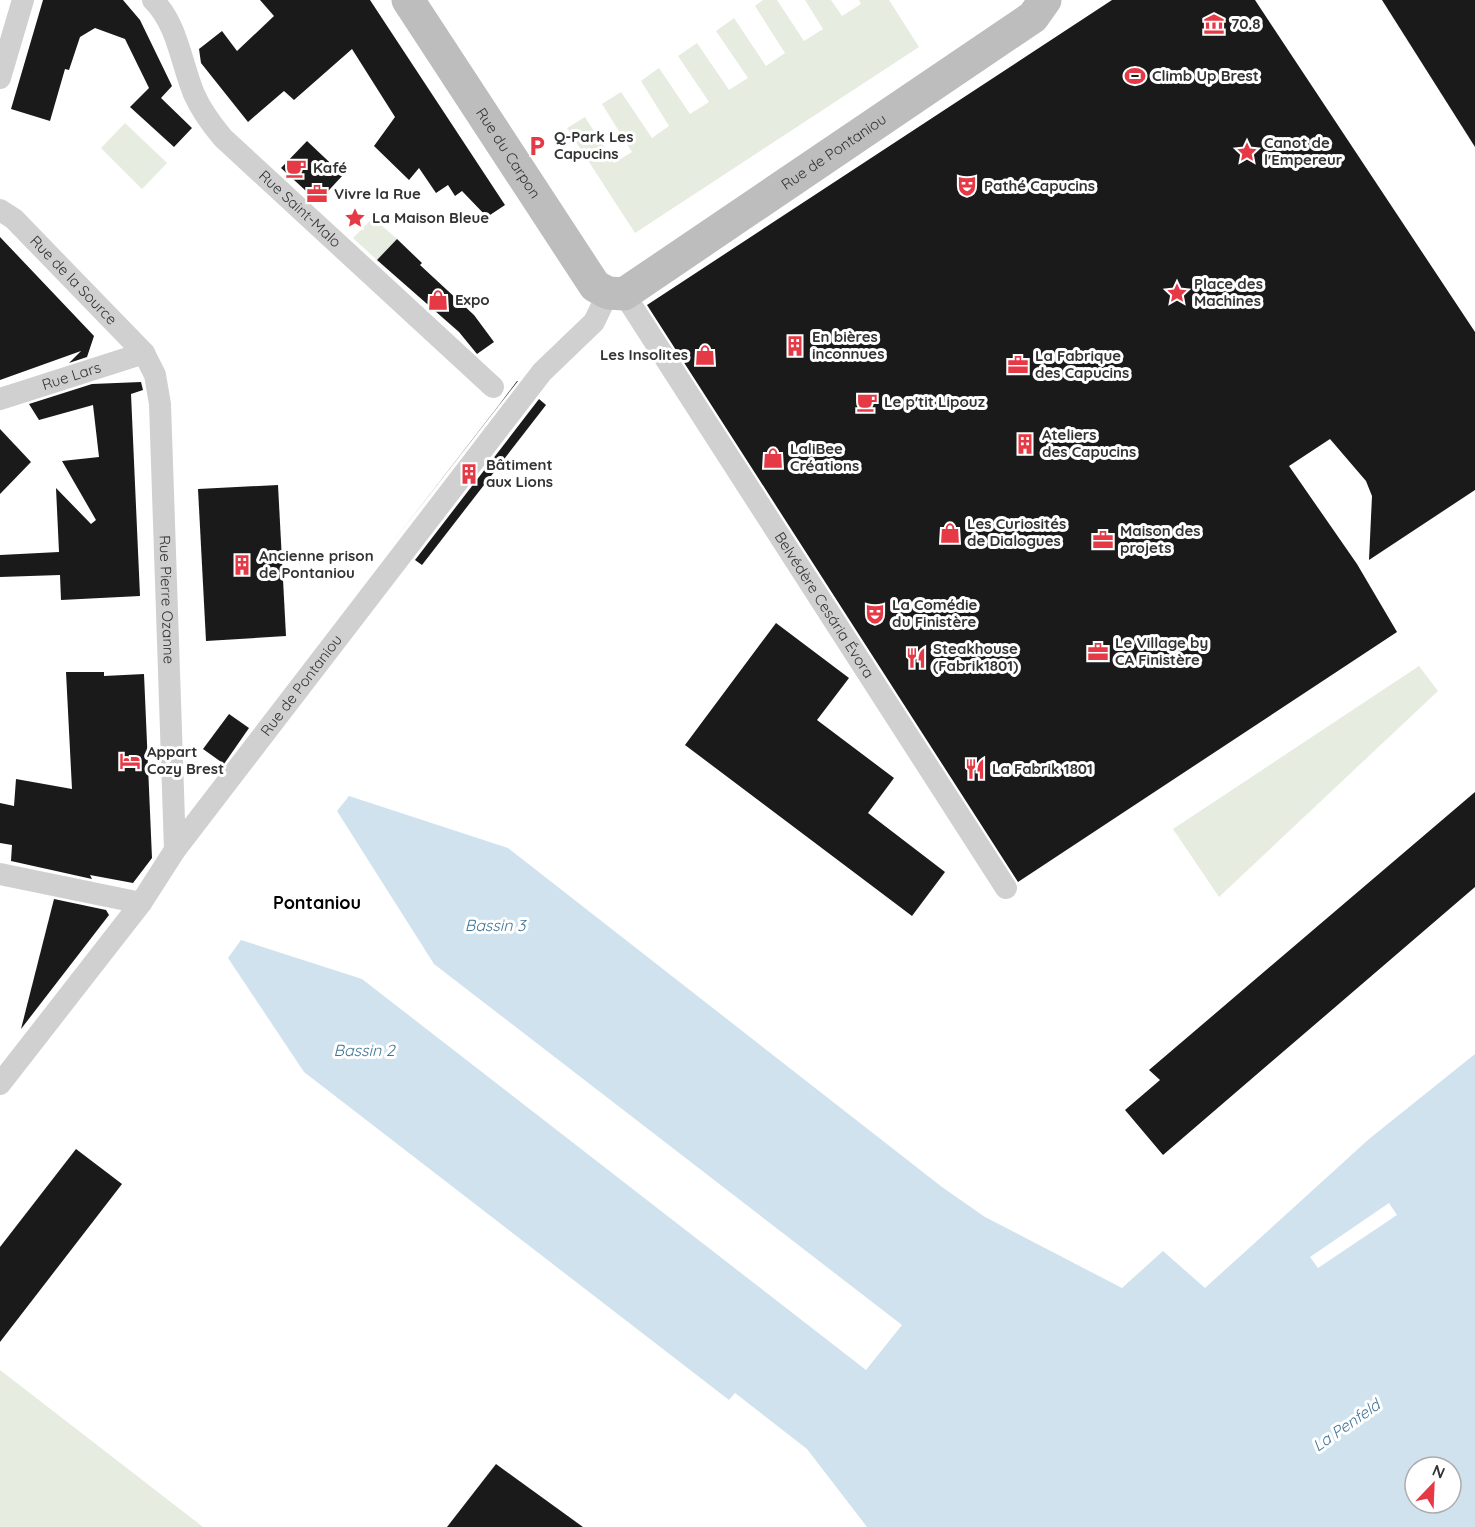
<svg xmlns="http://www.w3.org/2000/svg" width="1475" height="1527" font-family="Quicksand,sans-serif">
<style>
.green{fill:#e6ecdf}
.water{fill:#cfe2ee;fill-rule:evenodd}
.pier{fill:#fff}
.building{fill:#1a1a1a}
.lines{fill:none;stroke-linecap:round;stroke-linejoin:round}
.street{stroke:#d0d0d0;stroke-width:22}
.secondary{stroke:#bdbdbd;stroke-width:33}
.labels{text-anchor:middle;stroke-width:6;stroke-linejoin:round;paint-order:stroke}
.poi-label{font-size:15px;font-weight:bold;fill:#333;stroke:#fff;text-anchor:start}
.street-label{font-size:15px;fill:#333;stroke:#fff}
.water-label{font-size:16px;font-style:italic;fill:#3f7597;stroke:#fff}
.quarter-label{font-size:18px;font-weight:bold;fill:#000;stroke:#fff}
</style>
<rect width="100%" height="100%" fill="#fff"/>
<!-- green -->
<g class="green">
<polygon points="763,0 777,0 804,41 823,29 805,0 831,0 842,16 861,4 859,0 889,0 919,47 635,233 567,128 585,117 614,163 632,152 602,104 621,92 652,138 669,126 641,81 659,68 690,114 709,102 678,56 697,43 729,90 748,78 716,31 734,18 766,66 785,53 755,6"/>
<polygon points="125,123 167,163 142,189 101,148"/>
<polygon points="373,218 397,239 377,260 353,238"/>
<polygon points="1419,666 1438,691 1219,897 1173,829"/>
<polygon points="0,1370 203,1527 0,1527"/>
</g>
<!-- water -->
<path class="water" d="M349 796 508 848 942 1187 985 1217 1122 1288 1163 1251 1205 1288 1369 1139 1475 1054V1527H867L807 1449 735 1393 729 1400 304 1072 228 958 241 940 362 979 866 1370 902 1325 434 964 337 811ZM1415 1467H1451V1503H1415Z"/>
<!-- pier -->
<polygon class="pier" points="1389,1203 1397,1215 1318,1268 1310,1257"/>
<!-- building -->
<g class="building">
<polygon points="43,0 123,0 140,20 172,86 161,98 192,128 174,147 130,107 149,88 125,39 95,28 80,37 69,70 65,69 50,121 11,109"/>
<polygon points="260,0 370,0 505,205 487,217 462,191 455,196 448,185 436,193 419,168 409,180 374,146 395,117 352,49 294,100 284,91 248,122 201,63 199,49 222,31 237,51 274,16"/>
<polygon points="1112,0 1255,0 1475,332 1475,490 1369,560 1372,496 1366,481 1330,439 1289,466 1357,564 1397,632 1018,882 647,305"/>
<polygon points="1382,0 1475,0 1475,147"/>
<polygon points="307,141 343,175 318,202 281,168"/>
<polygon points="0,237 94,336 87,357 69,363 81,351 0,380"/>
<polygon points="397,239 422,263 420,265 474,315 494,342 477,354 459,332 377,260"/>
<polygon points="517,381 518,381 392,543 499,405"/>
<polygon points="141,382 143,390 131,394 140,596 61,600 60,575 0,577 0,555 59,552 56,488 91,524 96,520 62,461 99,457 93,405 39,420 29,404 92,384"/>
<polygon points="539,399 546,405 422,565 415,560"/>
<polygon points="0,429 31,462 0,494"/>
<polygon points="278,485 286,636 206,641 198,489"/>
<polygon points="776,623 849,678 817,720 894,778 868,813 945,872 912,916 685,745"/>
<polygon points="66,672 104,672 104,676 144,674 152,858 133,883 90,875 92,879 11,861 12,845 0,843 0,803 14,806 16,779 72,789"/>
<polygon points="229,714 249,728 224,764 203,749"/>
<polygon points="1475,792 1475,887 1163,1155 1125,1110 1160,1080 1149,1070"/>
<polygon points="54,899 106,910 109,915 21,1029"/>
<polygon points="76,1149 122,1184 0,1342 0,1247"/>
<polygon points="496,1464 583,1527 447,1527"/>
</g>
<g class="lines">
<!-- street -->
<g class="street">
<path id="s1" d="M153 0C178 25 181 63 194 94 201 110 212 125 223 138L493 387"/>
<polyline points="0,78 23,0"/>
<path id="s2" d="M0 210 14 219 144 353 155 375 160 404 175 850"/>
<path id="s3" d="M624 294 1006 888"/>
<path id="s4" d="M0 399 144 353"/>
<polyline points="0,874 141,903"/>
<path id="s5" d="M0 1084 141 903 175 850 542 372 594 322 608 293"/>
</g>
<!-- secondary -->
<path class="secondary" id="s6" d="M408 0 595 286 608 293 624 294 1033 17 1045 0"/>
</g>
<!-- icons -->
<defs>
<g id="museum-bare" transform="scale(1.62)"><path d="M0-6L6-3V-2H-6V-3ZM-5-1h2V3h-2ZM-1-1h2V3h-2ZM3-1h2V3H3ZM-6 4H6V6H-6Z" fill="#e63946" stroke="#fff" stroke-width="2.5" paint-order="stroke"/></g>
<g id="stadium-bare" transform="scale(1.62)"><path d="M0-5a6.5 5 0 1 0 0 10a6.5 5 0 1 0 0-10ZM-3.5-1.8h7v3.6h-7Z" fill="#e63946" stroke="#fff" stroke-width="2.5" paint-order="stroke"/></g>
<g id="parking-bare" transform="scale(1.62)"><path d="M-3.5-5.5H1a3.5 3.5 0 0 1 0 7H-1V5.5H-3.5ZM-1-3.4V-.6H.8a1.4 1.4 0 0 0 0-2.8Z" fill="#e63946" stroke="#fff" stroke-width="2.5" paint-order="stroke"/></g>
<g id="sight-bare" transform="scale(1.62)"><path d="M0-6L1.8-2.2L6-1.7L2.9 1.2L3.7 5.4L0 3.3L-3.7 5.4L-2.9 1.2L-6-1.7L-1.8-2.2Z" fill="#e63946" stroke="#fff" stroke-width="2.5" paint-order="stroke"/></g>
<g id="cafe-bare" transform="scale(1.62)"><path d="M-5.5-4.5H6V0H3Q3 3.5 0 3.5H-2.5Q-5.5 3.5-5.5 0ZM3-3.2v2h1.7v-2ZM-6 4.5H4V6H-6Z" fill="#e63946" stroke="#fff" stroke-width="2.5" paint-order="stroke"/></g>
<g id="theatre-bare" transform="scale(1.62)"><path d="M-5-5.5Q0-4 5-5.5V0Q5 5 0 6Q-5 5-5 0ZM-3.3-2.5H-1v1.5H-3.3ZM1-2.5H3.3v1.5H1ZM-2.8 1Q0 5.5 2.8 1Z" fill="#e63946" stroke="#fff" stroke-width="2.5" paint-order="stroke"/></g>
<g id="office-bare" transform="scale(1.62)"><path d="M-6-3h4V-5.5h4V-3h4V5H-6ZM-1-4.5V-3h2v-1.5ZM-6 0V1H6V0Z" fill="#e63946" stroke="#fff" stroke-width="2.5" paint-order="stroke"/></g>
<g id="shop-bare" transform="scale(1.62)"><path d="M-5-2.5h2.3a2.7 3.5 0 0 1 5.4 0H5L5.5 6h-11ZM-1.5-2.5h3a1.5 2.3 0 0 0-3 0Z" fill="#e63946" stroke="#fff" stroke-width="2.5" paint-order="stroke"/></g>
<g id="building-bare" transform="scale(1.62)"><path d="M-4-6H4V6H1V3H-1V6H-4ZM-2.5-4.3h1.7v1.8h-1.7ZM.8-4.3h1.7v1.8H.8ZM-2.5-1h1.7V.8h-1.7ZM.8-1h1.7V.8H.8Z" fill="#e63946" stroke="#fff" stroke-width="2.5" paint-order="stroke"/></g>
<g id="restaurant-bare" transform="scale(1.62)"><path d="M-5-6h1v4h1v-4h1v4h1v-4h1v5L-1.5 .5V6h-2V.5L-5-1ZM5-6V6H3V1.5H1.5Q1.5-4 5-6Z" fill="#e63946" stroke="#fff" stroke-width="2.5" paint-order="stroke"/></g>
<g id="hotel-bare" transform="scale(1.62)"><path d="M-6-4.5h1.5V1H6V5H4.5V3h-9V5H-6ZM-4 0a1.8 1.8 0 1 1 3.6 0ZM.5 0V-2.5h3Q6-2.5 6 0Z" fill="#e63946" stroke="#fff" stroke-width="2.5" paint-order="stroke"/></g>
</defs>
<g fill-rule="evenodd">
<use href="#museum-bare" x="1214" y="24"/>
<use href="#stadium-bare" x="1135" y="76"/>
<use href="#parking-bare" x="537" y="146"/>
<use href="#sight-bare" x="1247" y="152"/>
<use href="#cafe-bare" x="296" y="168"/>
<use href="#theatre-bare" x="967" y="186"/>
<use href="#office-bare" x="317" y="194"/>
<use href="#sight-bare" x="355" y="218"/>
<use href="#sight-bare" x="1177" y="293"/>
<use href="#shop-bare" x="438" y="300"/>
<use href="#building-bare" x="795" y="346"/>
<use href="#shop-bare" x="705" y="355"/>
<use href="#office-bare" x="1018" y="365"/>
<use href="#cafe-bare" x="867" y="402"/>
<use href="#building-bare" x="1025" y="444"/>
<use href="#shop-bare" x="773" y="458"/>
<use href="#building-bare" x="469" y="474"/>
<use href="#shop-bare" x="950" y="533"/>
<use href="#office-bare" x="1103" y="540"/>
<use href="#building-bare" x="242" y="565"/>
<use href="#theatre-bare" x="875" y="614"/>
<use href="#office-bare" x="1098" y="652"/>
<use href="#restaurant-bare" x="916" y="658"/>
<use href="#hotel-bare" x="130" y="761"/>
<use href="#restaurant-bare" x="975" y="769"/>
</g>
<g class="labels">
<!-- poi labels -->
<g class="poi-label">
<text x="1231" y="29">70.8</text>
<text x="1152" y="81">Climb Up Brest</text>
<text x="554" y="142">Q-Park Les<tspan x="554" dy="17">Capucins</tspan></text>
<text x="1264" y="148">Canot de<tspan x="1264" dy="17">l'Empereur</tspan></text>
<text x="313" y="173">Kafé</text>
<text x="984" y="191">Pathé Capucins</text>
<text x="334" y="199">Vivre la Rue</text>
<text x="372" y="223">La Maison Bleue</text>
<text x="1194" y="289">Place des<tspan x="1194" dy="17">Machines</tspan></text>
<text x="455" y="305">Expo</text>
<text x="812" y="342">En bières<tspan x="812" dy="17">inconnues</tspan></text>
<text x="688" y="360" text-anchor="end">Les Insolites</text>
<text x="1035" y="361">La Fabrique<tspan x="1035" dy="17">des Capucins</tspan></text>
<text x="884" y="407">Le p'tit Lipouz</text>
<text x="1042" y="440">Ateliers<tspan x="1042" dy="17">des Capucins</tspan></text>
<text x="790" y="454">LaliBee<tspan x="790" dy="17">Créations</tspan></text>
<text x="486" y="470">Bâtiment<tspan x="486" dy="17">aux Lions</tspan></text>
<text x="967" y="529">Les Curiosités<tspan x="967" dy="17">de Dialogues</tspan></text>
<text x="1120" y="536">Maison des<tspan x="1120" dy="17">projets</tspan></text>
<text x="259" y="561">Ancienne prison<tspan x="259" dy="17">de Pontaniou</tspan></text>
<text x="892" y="610">La Comédie<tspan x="892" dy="17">du Finistère</tspan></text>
<text x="1115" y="648">Le Village by<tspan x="1115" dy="17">CA Finistère</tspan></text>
<text x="933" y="654">Steakhouse<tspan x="933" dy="17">(Fabrik1801)</tspan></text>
<text x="147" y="757">Appart<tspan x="147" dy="17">Cozy Brest</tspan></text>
<text x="992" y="774">La Fabrik 1801</text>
</g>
<!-- street labels -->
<g class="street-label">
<text dy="5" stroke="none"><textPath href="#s6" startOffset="626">Rue de Pontaniou</textPath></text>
<text dy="5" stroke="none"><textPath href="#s6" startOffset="183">Rue du Carpon</textPath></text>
<text dy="5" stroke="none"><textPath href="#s1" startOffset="261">Rue Saint-Malo</textPath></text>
<text dy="5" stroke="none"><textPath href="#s2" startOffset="102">Rue de la Source</textPath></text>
<text dy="5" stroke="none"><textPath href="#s4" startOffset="75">Rue Lars</textPath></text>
<text dy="5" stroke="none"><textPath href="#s2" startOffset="453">Rue Pierre Ozanne</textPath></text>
<text dy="5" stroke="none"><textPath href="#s3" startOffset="370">Belvédère Cesária Évora</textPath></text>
<text dy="5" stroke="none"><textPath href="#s5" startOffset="500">Rue de Pontaniou</textPath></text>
</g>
<!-- water labels -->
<g class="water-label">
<text x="495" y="931">Bassin 3</text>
<text x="364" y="1056">Bassin 2</text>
<text transform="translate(1346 1425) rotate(-35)" y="6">La Penfeld</text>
</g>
<!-- quarter labels -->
<g class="quarter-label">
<text x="317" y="909">Pontaniou</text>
</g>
</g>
<!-- north arrow -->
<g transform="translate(1433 1485) rotate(23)"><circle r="28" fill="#ffffff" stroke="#adadad" stroke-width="1.5"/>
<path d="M0-4.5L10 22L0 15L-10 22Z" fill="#e63946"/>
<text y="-9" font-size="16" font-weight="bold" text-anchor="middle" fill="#333333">N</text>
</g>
</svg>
